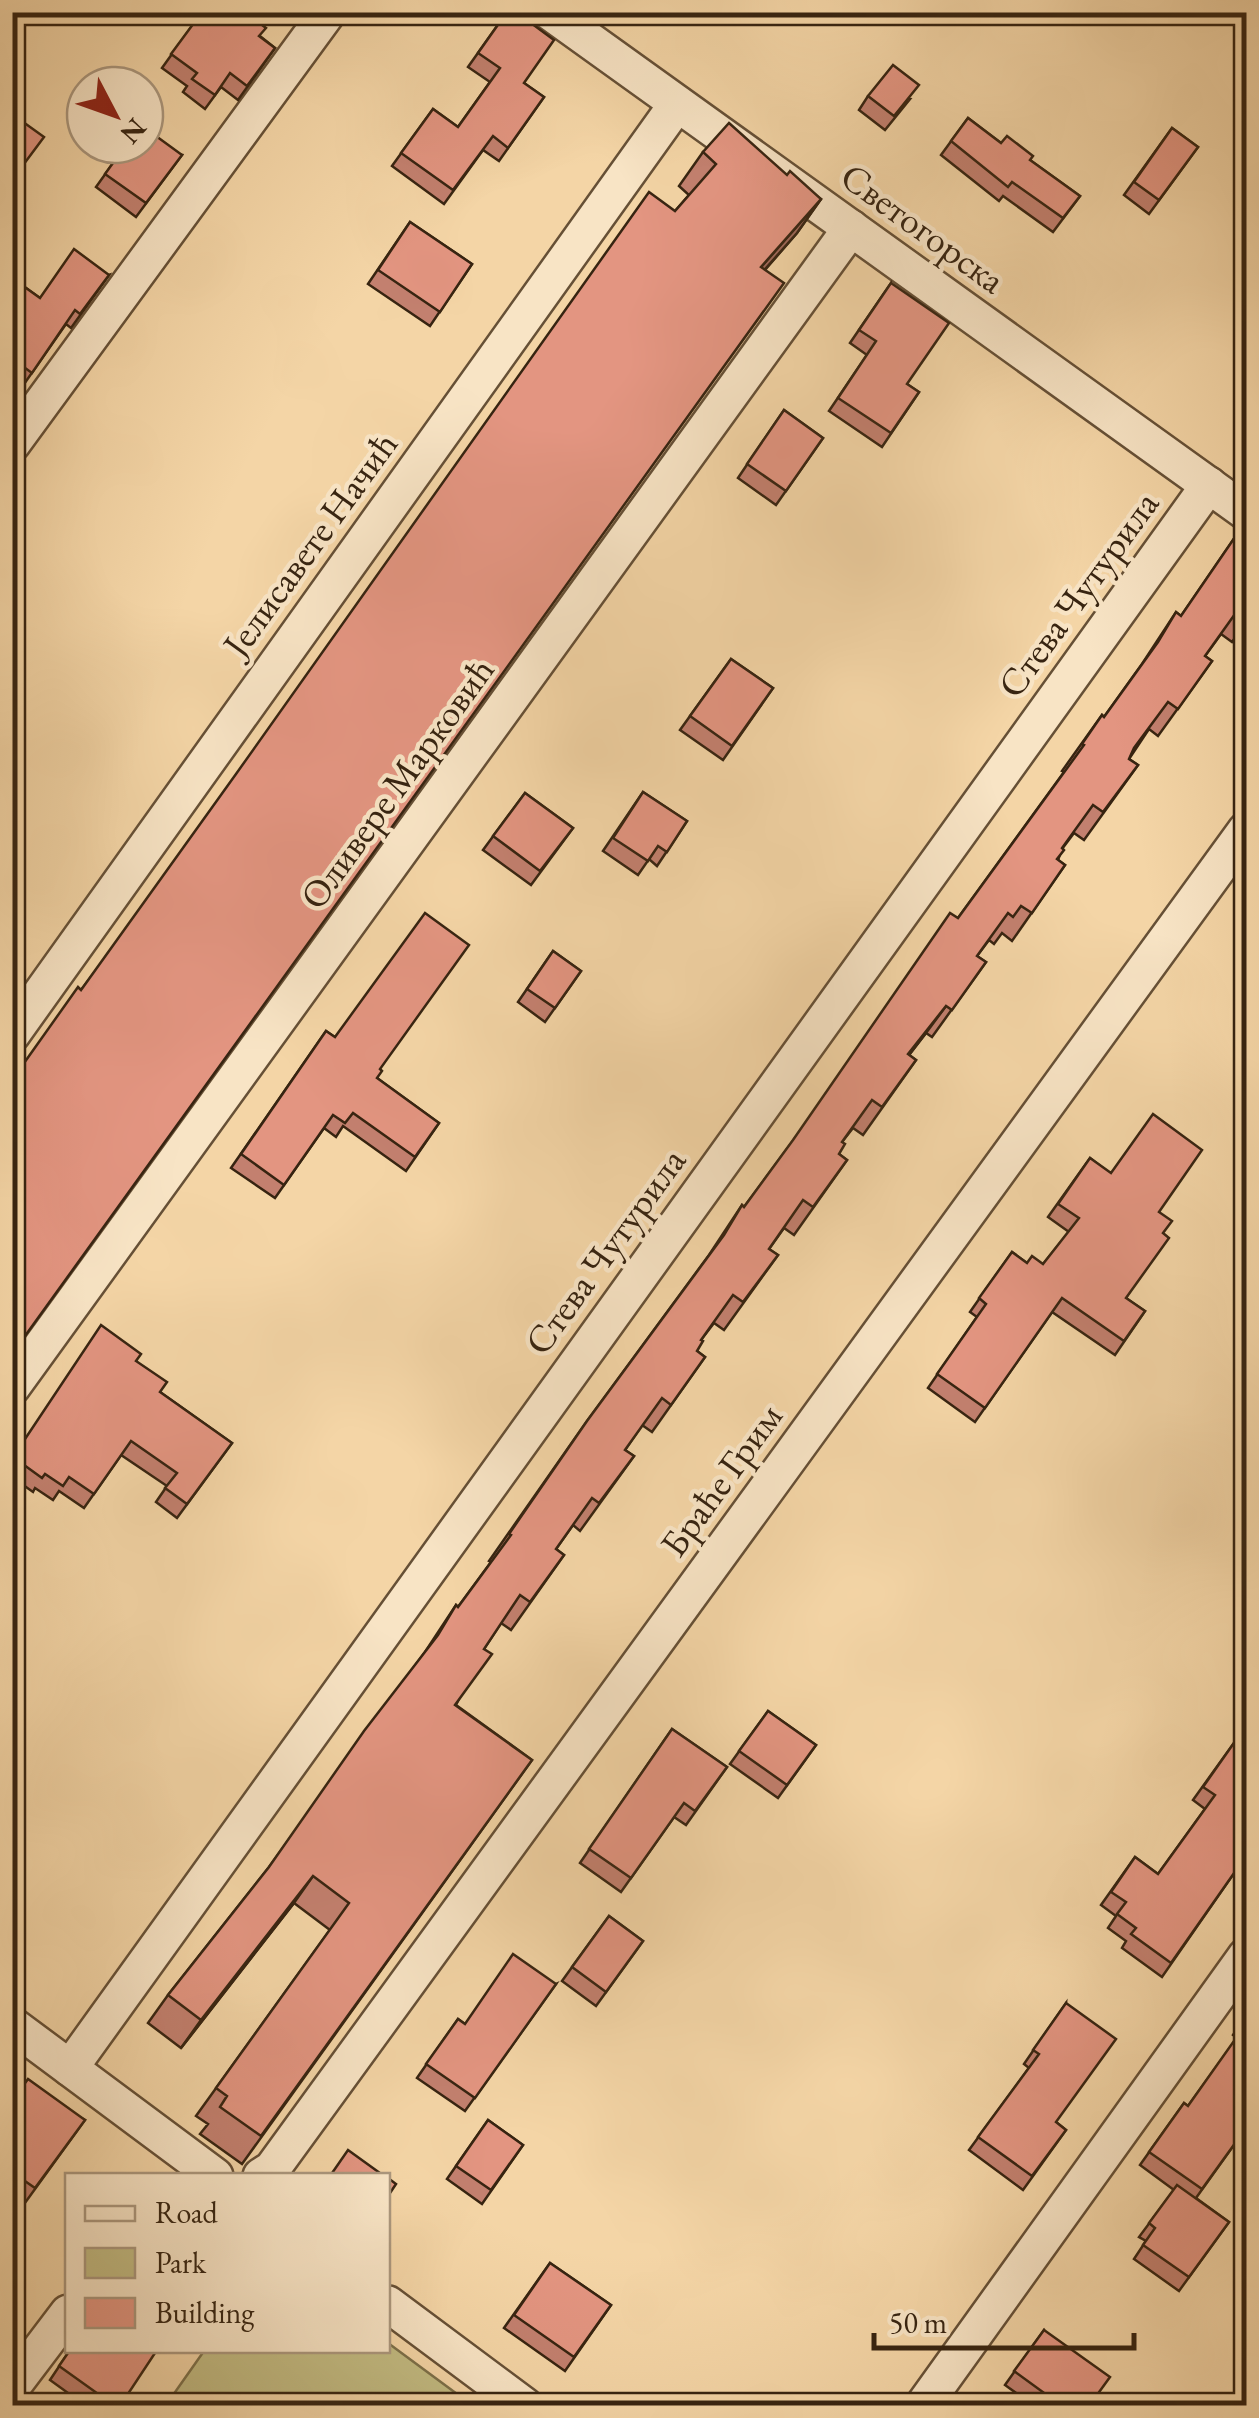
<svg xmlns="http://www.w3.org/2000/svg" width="1259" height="2418" font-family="'EB Garamond',serif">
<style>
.green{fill:#c2bb82;stroke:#7c704a;stroke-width:2.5}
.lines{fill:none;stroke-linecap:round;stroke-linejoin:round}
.minor-casing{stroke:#665036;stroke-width:40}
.minor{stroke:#f8e4c5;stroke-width:35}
.wall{fill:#c3806f;stroke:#372411;stroke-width:2.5}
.shaded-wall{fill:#9f685a;stroke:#372411;stroke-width:2.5}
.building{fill:#e39581;stroke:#372411;stroke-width:2.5}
.labels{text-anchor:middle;stroke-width:9;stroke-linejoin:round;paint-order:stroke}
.street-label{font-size:38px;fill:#372411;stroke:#f8e4c5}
</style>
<rect width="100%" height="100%" fill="#f4d5a6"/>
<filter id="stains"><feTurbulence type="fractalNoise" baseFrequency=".002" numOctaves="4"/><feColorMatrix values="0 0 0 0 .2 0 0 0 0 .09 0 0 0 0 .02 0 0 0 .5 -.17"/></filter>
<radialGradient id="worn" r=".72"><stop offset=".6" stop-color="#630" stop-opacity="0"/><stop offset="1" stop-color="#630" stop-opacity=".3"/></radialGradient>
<!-- green -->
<polygon class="green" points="388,2343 472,2405 166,2405 204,2351 388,2350"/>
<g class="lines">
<!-- minor casing -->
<g class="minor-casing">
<g id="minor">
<polyline points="550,12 1246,512"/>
<polyline points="12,444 328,12"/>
<polyline points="12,1034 677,104"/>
<polyline points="12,1387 851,228"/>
<polyline points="12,2025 215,2176"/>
<polyline points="70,2068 1209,485"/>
<polyline points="261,2176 272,2169 1246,830"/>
<polyline points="388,2304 525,2406"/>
<polyline points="12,2387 68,2313"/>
<polyline points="923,2406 1246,1956"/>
</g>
</g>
<!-- minor -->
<use href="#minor" class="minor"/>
</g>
<!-- wall -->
<g class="wall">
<polygon points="202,12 260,36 275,48 238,100 221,87 205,109 183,92 187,86 162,68"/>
<polygon points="507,12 524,83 544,97 499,161 483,150 444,204 392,166 433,109 458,127 490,82 468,67"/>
<polygon points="868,96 910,99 885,130 859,110"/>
<polygon points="968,118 1001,143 1030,160 1080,196 1053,232 1003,196 999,201 941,155"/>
<polygon points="1172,128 1198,147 1149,214 1124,195"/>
<polygon points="126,145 182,155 136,217 96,187"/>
<polygon points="703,152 787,175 821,199 797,233 765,270 81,990 675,211 689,195 679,186"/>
<polygon points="410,222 472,264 430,326 368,284"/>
<polygon points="109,275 71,328 66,324 22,387 12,380 12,278 40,298"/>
<polygon points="891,283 907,384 919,392 882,447 829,411 867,355 850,343"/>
<polygon points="784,410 823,438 776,505 738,478"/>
<polygon points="1246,521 1246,642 1237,635 1232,642 1221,634 1205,656 1212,661 1158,736 1149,729 1129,759 1138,765 1084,840 1074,833 1062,849 1058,860 1065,865 1012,941 1002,933 994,944 989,940 977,956 986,962 932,1037 926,1033 909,1055 916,1060 863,1135 853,1128 842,1142 839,1154 847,1160 794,1235 784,1228 769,1249 778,1255 724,1330 714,1323 701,1340 697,1351 705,1357 652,1432 642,1425 625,1450 634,1456 580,1531 573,1525 556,1549 564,1555 511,1630 501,1623 484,1649 456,1705 532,1760 242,2164 200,2134 208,2124 196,2116 330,1930 294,1903 181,2048 148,2023 168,1995 269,1867 425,1652 456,1605 458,1607 491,1562 489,1561 587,1421 709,1255 742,1205 744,1207 958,918 1064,772 1062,771 1102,715 1104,717 1142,664 1176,612 1181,616"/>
<polygon points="731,659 773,688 723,760 680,730"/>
<polygon points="643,792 687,821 657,866 649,859 638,875 603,851"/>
<polygon points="525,793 573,828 531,885 483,850"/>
<polygon points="553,951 581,971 545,1022 518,1002"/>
<polygon points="326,1031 380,1069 377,1078 439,1123 406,1171 343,1126 336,1137 324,1128 275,1198 231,1168"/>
<polygon points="1090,1158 1159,1212 1163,1233 1126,1298 1145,1311 1115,1355 1052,1312 975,1422 928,1388 977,1317 970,1312 1012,1252 1027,1263 1043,1264 1069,1232 1048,1217"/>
<polygon points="136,1361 160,1392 232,1443 177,1518 156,1502 167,1486 121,1455 84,1508 59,1491 53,1500 35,1488 33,1492 12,1477 12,1457"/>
<polygon points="768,1711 816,1745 778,1798 730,1764"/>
<polygon points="672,1729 727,1767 686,1825 674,1817 621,1892 580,1863"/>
<polygon points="1236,1740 1242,1745 1246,1856 1162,1977 1122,1948 1126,1941 1108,1928 1116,1916 1101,1905 1135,1857 1158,1874 1205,1809 1193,1800"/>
<polygon points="609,1916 643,1941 596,2006 562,1981"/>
<polygon points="556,1984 465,2111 417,2078 458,2019 465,2024"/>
<polygon points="1066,2003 1056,2122 1066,2130 1023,2190 969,2150 1029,2068 1024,2064"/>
<polygon points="1246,2015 1246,2128 1196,2198 1229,2222 1179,2291 1134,2259 1146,2241 1139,2237 1174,2190 1140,2165 1184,2103 1188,2106 1237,2038 1233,2035"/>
<polygon points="12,2078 23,2086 85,2120 22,2207 12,2200"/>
<polygon points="488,2120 523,2145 482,2204 447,2179"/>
<polygon points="550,2263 611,2305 565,2371 504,2328"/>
<polygon points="1044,2330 1090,2406 1034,2406 1005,2385"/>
<polygon points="70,2350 120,2406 86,2406 50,2380"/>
</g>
<!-- shaded-wall -->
<g class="shaded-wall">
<polygon points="821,199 797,233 737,301 761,267"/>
<polygon points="21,365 12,378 12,366"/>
<polygon points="946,1006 926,1033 889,1081 908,1054"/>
<polygon points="313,1876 294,1903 181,2048 201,2020"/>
</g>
<!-- building -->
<g class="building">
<polygon points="202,12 245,12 266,28 259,36 275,48 247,86 230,73 215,95 192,79 197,73 171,54"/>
<polygon points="507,12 516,12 554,40 524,83 544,97 508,148 493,136 453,190 401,153 433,109 458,127 500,68 478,53"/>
<polygon points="893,65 919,85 894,116 868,96"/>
<polygon points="12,114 44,137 12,180"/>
<polygon points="968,118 1001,143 1007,136 1033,156 1030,160 1080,196 1063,218 1012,182 1008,187 951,141"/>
<polygon points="729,123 787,175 790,171 821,199 761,267 784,283 12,1354 12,1080 78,987 81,990 236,774 649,192 675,211 716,164 703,152"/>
<polygon points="145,128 182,155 146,203 105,174 126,145 145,145"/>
<polygon points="1172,128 1198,147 1159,200 1134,182"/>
<polygon points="410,222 472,264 440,312 378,270"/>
<polygon points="74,249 109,275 80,314 75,310 32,373 21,365 12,366 12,278 40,298"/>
<polygon points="891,283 949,323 907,384 919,392 891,433 838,398 876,341 859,330"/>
<polygon points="784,410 823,438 786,491 747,464"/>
<polygon points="1246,521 1246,611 1240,607 1205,656 1212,661 1178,709 1168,702 1134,748 1129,759 1138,765 1103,812 1093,805 1062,848 1064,850 1057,859 1065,865 1032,913 1021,906 1013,917 1008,913 977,956 986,962 952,1010 946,1006 908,1054 916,1060 882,1107 872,1100 842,1142 845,1144 839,1154 847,1160 813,1207 803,1200 769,1249 778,1255 743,1302 733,1295 701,1340 703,1341 697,1351 705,1357 671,1405 662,1398 625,1450 634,1456 599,1503 592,1498 556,1549 564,1555 530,1602 520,1595 484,1649 492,1654 455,1705 532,1760 261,2136 220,2107 227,2096 216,2088 349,1903 313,1876 201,2020 168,1995 269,1867 364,1731 438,1635 456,1605 458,1607 511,1535 509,1534 587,1421 724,1235 742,1205 744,1207 793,1140 950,913 958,918 1084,745 1082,744 1102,715 1104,717 1158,642 1176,612 1181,616"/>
<polygon points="731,659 773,688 732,746 690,716"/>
<polygon points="643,792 687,821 667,852 658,846 648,861 613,838"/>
<polygon points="525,793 573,828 540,871 493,836"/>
<polygon points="425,913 469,945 380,1069 382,1071 377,1078 439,1123 415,1157 353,1113 345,1123 333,1115 284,1185 241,1154 326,1031 335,1037"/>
<polygon points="553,951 581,971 555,1008 527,989"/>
<polygon points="1153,1114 1202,1150 1159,1212 1172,1221 1163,1233 1169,1238 1126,1298 1145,1311 1124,1341 1062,1298 985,1408 937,1374 986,1304 979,1298 1012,1252 1027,1263 1032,1256 1043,1264 1079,1218 1058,1204 1090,1158 1111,1173"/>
<polygon points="101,1325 141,1354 136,1361 167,1382 160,1392 232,1443 187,1504 165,1488 177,1473 131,1441 94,1494 69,1477 63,1486 45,1474 42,1478 13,1457"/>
<polygon points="768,1711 816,1745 787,1785 739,1751"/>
<polygon points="672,1729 727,1767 695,1811 684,1803 631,1878 589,1849"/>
<polygon points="1246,1739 1246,1856 1171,1963 1131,1934 1136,1928 1117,1914 1126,1902 1111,1892 1135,1857 1158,1874 1215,1795 1203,1787 1236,1740 1242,1745"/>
<polygon points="609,1916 643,1941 606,1992 572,1967"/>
<polygon points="513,1954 556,1984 475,2098 426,2064 458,2019 465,2024"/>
<polygon points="1066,2003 1116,2039 1056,2122 1066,2130 1032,2176 978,2137 1039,2054 1033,2050"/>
<polygon points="1246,2016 1246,2128 1202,2189 1149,2152 1184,2103 1188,2106 1246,2024 1242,2022"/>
<polygon points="12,2078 23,2086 28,2079 85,2120 35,2188 12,2172"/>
<polygon points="488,2120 523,2145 491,2190 456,2166"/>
<polygon points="348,2150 384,2176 330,2176"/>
<polygon points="388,2178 396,2184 388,2196"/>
<polygon points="1177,2185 1229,2222 1189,2277 1143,2245 1155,2228 1149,2223"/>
<polygon points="550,2263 611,2305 574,2357 514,2315"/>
<polygon points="1044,2330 1110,2377 1089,2406 1062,2406 1014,2371"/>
<polygon points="70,2350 157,2350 120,2406 115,2406 59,2366"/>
<polygon points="1177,2399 1185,2406 1172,2406"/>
</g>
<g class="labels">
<!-- street labels -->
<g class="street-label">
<text transform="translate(923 228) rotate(36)" y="13">Светогорска</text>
<text transform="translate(310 544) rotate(-54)" y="13">Јелисавете Начић</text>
<text transform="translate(1078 594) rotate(-54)" y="13">Стева Чутурила</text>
<text transform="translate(397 783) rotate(-54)" y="13">Оливере Марковић</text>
<text transform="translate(605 1251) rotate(-54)" y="13">Стева Чутурила</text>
<text transform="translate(721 1480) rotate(-54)" y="13">Браће Грим</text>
</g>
</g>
<!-- margin -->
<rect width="1259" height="2418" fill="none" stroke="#f4d5a6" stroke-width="50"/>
<rect x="15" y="15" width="1229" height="2388" fill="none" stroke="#372411" stroke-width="5"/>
<rect x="25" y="25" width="1209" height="2368" fill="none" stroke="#372411" stroke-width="2.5"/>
<!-- legend -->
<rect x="65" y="2173" width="325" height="180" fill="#f8e4c5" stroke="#ab977d" stroke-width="2.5"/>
<rect x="85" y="2206" width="50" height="15" fill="#f8e4c5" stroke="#ab977d" stroke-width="2.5"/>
<text x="155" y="2223" font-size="30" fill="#372411">Road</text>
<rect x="85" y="2248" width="50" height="30" fill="#c2bb82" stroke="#ab977d" stroke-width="2.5"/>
<text x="155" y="2273" font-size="30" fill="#372411">Park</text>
<rect x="85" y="2298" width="50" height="30" fill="#e39581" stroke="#ab977d" stroke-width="2.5"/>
<text x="155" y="2323" font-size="30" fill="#372411">Building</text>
<!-- north arrow -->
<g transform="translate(115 115) rotate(131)"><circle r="48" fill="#f8e4c5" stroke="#ab977d" stroke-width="2.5"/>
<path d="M0-8L18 38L0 25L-18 38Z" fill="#8f2418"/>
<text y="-15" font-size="28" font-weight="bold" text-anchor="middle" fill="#372411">N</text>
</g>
<!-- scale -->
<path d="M874 2333v15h260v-15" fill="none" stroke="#372411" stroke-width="5"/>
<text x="889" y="2333" font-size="30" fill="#372411" stroke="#f8e4c5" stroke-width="8" paint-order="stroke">50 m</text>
<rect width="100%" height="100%" filter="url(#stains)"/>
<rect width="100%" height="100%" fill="url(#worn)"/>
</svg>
